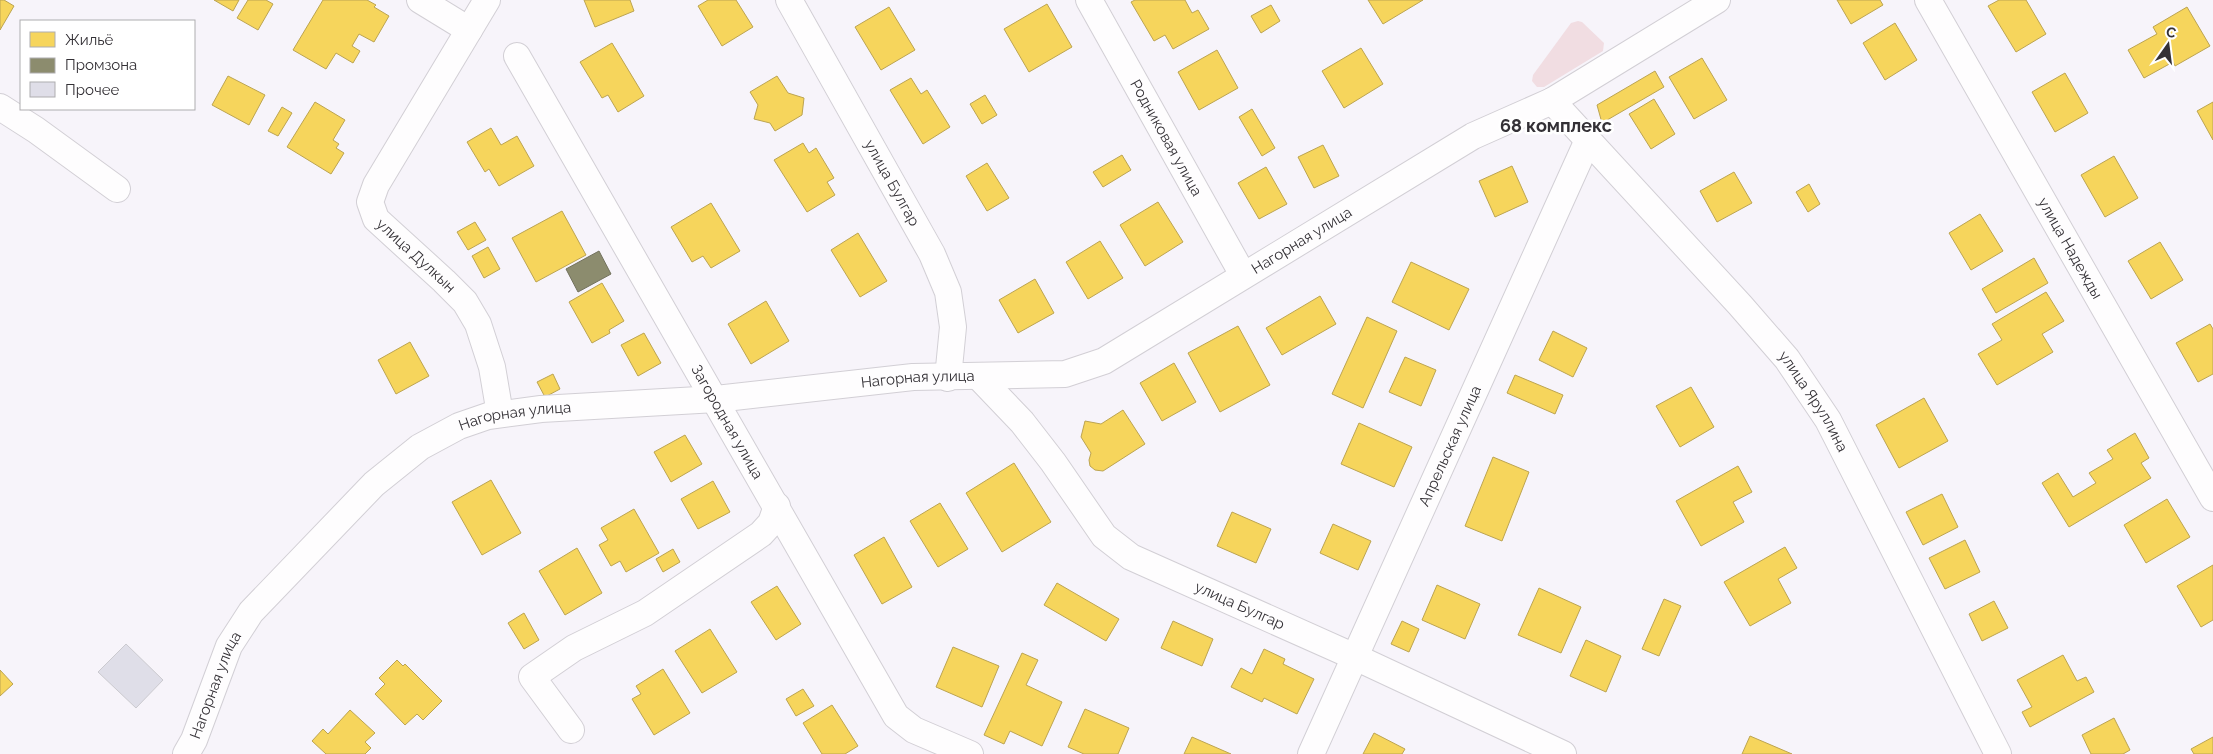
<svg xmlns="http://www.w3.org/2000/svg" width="2213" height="754" font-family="Raleway,sans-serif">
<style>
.green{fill:#f1dde2}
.homes{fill:#f6d55c;stroke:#bca451}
.industry{fill:#8c8c6e;stroke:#72715d}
.building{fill:#dfdee8;stroke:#cbcacf}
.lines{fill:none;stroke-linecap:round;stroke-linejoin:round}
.minor-casing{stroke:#d2cfd5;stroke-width:28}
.minor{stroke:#fefdfe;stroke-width:26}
.labels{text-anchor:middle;stroke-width:5;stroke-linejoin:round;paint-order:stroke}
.street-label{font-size:15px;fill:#343136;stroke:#fff}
.quarter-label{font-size:18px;font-weight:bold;fill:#343136;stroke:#fff}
</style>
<rect width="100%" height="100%" fill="#f7f4fa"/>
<!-- green -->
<polygon class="green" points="1578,21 1582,22 1604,43 1603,51 1544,87 1537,87 1532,81 1533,75 1571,23"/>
<!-- homes -->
<g class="homes">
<polygon points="0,0 4,0 14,6 0,30"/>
<polygon points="214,0 239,0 233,11"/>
<polygon points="248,0 266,0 273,4 258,30 237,18"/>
<polygon points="323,0 367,0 376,5 374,7 389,16 374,42 359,34 352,46 360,51 353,63 336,53 326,69 293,50"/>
<polygon points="584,0 630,0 634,11 595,27"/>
<polygon points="708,0 736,0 753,27 722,46 698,6"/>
<polygon points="1135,0 1185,0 1192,13 1198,10 1209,29 1173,49 1165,35 1154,41 1131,2"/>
<polygon points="1368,0 1423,0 1383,24"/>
<polygon points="1837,0 1880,0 1883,5 1851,24"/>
<polygon points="1999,0 2026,0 2046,34 2016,52 1988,6"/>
<polygon points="1047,4 1072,47 1029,72 1004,29"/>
<polygon points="1271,5 1280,21 1261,33 1251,16"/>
<polygon points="889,7 915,50 881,70 855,27"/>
<polygon points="2187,7 2210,46 2175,66 2173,62 2144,78 2128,50 2157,34 2153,27"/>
<polygon points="1895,23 1917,60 1885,80 1863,43"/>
<polygon points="612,43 644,96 618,112 608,95 602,98 580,62"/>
<polygon points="1361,48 1383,84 1344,108 1322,71"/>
<polygon points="1217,50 1238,88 1199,110 1178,72"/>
<polygon points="1702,58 1727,100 1694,119 1669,77"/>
<polygon points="1655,71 1664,87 1602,123 1597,105"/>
<polygon points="2065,73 2088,113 2055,132 2032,92"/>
<polygon points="228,76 265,95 249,125 212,105"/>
<polygon points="777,76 788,93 804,98 802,115 775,131 770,123 754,119 758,105 750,92"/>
<polygon points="911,78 921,94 927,90 950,127 923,144 890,90"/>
<polygon points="985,95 997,115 982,124 970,104"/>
<polygon points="1654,99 1675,134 1651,149 1629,114"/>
<polygon points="315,102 345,120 333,140 339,144 336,148 344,153 331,174 287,147"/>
<polygon points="2213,102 2213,140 2197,111"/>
<polygon points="282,107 292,113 278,136 268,131"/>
<polygon points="1252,109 1275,148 1262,156 1239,117"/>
<polygon points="491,128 501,145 517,136 534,166 499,186 489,169 485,172 467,142"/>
<polygon points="803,143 809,153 816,148 834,178 827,182 835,195 807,212 774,160"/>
<polygon points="1323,145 1339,176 1314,188 1298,157"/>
<polygon points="1122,155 1131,170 1103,187 1093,172"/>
<polygon points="2114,156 2138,198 2105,217 2081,175"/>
<polygon points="987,163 1009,198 987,211 966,176"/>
<polygon points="1512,166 1528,202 1495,217 1479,181"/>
<polygon points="1266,167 1287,204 1259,219 1238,183"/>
<polygon points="1734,172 1752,203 1717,222 1700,191"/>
<polygon points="1809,184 1820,204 1808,212 1796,192"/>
<polygon points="1158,202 1183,242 1145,266 1120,225"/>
<polygon points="711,203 740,251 711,268 703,256 692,262 671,227"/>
<polygon points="562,211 586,255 536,282 512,238"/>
<polygon points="1980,214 2003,251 1971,270 1949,233"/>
<polygon points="475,222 486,240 468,250 457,232"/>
<polygon points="858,233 887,281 860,297 831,250"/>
<polygon points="1100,241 1123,278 1088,299 1066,262"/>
<polygon points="2160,242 2183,280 2151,299 2128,261"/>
<polygon points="488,247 500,269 484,278 472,256"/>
<polygon points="2034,258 2048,283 1996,313 1982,289"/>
<polygon points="1411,262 1469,289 1449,330 1392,302"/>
<polygon points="1035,279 1054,313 1018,333 999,300"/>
<polygon points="602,283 624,321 609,330 610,333 592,343 569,302"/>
<polygon points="2046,292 2064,321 2042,334 2053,352 1997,385 1978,354 2002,340 1992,324"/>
<polygon points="1320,296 1336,324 1282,355 1266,328"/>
<polygon points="766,301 789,341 751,364 728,324"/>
<polygon points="1367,317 1397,331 1363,408 1332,394"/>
<polygon points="2210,324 2213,329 2213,374 2198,382 2176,343"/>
<polygon points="1238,326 1270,385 1220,412 1188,353"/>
<polygon points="1553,331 1587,348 1573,377 1539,360"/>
<polygon points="644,333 661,363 638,376 621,345"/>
<polygon points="410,342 429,376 396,394 378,360"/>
<polygon points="1405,357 1436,370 1421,406 1389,392"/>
<polygon points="1174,363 1196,402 1162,421 1140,383"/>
<polygon points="553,374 560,389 545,397 537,382"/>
<polygon points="1515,375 1563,395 1555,414 1507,393"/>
<polygon points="1691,387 1714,427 1680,447 1656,406"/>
<polygon points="1924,398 1948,441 1899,468 1876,425"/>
<polygon points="1123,410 1145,444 1103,471 1095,470 1090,466 1089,460 1091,453 1081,437 1085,421 1101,424"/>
<polygon points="1359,423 1412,447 1394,487 1341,464"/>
<polygon points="2135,433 2149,458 2141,463 2151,478 2069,527 2042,483 2058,473 2073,497 2096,483 2089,473 2113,459 2107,450"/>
<polygon points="685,435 702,464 671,482 654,452"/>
<polygon points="1493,457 1529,472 1502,541 1465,526"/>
<polygon points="1014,463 1051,522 1002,552 966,493"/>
<polygon points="1738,466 1752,492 1733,502 1744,522 1701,546 1676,501"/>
<polygon points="491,480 521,533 482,555 452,502"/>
<polygon points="713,481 730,512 698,529 681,499"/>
<polygon points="1942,494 1958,527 1923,545 1906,512"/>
<polygon points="2167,499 2190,537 2146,563 2124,525"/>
<polygon points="940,503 968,549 938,567 910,521"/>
<polygon points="634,509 659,553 626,572 620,561 611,566 599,545 608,540 601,528"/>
<polygon points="1232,512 1271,529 1256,563 1217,546"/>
<polygon points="1333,524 1371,541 1358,570 1320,553"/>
<polygon points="884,537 912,587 882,604 854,555"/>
<polygon points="1965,540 1980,572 1945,589 1929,558"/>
<polygon points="1785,547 1797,568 1778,579 1791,603 1750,626 1724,582"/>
<polygon points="577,548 602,593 565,615 539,571"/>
<polygon points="673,549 680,562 663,572 656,559"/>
<polygon points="2213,565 2213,620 2201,627 2177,586"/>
<polygon points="1057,583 1119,619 1106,641 1044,605"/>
<polygon points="1437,585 1480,604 1465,639 1422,620"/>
<polygon points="777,586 801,624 776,640 751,602"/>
<polygon points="1539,588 1581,607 1561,653 1518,635"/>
<polygon points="1664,599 1681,606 1659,656 1642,649"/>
<polygon points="1994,601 2008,628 1982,641 1969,614"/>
<polygon points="524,613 539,640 524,649 508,623"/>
<polygon points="1173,621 1213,639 1202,666 1161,648"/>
<polygon points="1402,621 1419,629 1409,652 1391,644"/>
<polygon points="710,629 737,672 702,693 675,651"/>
<polygon points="1586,640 1621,656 1606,692 1570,676"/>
<polygon points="953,647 999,666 982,707 936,687"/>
<polygon points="1264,649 1285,659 1283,664 1314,679 1297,714 1264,698 1262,702 1231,687 1241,668 1252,674"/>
<polygon points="1022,653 1038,660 1026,685 1062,702 1042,746 1010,731 1004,744 984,735"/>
<polygon points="2063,655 2077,681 2086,677 2094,692 2030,727 2022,712 2032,707 2017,680"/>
<polygon points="397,660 403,666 405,664 442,701 423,720 417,714 405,725 375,694 385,684 379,678"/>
<polygon points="663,669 690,713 654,735 632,699 641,694 636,686"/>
<polygon points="0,670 13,684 0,696"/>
<polygon points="803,689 814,706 796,716 786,699"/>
<polygon points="832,705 858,746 845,754 822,754 803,723"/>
<polygon points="1085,709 1129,728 1118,754 1084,754 1068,747"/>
<polygon points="350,710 375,733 365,742 371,748 365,754 326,754 312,741 323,729 328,734"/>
<polygon points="2114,718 2130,750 2123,754 2091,754 2082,735"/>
<polygon points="1374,733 1405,749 1402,754 1363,754"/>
<polygon points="1750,736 1792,754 1742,754"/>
<polygon points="1192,737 1231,754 1184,754"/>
<polygon points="2213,737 2213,754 2194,754 2191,749"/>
</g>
<!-- industry -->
<polygon class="industry" points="599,251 611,274 578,292 566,269"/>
<!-- building -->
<polygon class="building" points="126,644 163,680 136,708 98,672"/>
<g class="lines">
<!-- minor casing -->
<g class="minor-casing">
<g id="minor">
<polyline points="420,0 469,30"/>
<path id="s1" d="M487 0 376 185 370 202 376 219 444 281 465 302 478 324 492 367 500 414"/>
<path id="s2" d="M789 0 932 254 948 292 953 327 948 378"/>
<path id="s3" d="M1089 0 1243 275"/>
<path id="s4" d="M1928 0 2213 498"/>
<path id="s5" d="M517 56 896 716 914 730 970 754"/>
<path id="s6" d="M1552 101 1740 305 1787 359 1828 420 1998 754"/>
<polyline points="0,107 36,130 117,189"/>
<path id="s7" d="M979 377 1022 422 1053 462 1104 536 1131 557 1355 657 1563 754"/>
<polyline points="571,730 532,677 574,648 645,613 761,534 771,523 777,506"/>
<path id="s8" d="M186 754 194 740 229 646 251 612 374 484 420 447 459 426 488 416 541 409 716 399 913 377 1065 374 1104 361 1473 136 1552 101 1717 0"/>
<path id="s9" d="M1311 754 1588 140"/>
</g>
</g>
<!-- minor -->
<use href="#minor" class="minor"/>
</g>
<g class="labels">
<!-- street labels -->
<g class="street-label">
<text dy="5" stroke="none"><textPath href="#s3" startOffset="158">Родниковая улица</textPath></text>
<text dy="5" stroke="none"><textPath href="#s2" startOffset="210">улица Булгар</textPath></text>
<text dy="5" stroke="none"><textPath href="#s8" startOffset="1320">Нагорная улица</textPath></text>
<text dy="5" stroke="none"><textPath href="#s4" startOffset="286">улица Надежды</textPath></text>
<text dy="5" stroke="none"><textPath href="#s1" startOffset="306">улица Дулкын</textPath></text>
<text dy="5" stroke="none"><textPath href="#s8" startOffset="900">Нагорная улица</textPath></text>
<text dy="5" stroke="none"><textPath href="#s6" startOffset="399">улица Яруллина</textPath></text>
<text dy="5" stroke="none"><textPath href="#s8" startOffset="495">Нагорная улица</textPath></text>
<text dy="5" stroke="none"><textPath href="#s5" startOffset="422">Загородная улица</textPath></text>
<text dy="5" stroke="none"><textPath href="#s9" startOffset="338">Апрельская улица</textPath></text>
<text dy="5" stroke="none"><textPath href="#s7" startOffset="356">улица Булгар</textPath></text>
<text dy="5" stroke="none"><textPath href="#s8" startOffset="75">Нагорная улица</textPath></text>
</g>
<!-- quarter labels -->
<g class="quarter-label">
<text x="1556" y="132">68 комплекс</text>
</g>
</g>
<!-- legend -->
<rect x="20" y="20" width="175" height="90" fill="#ffffff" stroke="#aeadaf"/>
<rect x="30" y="32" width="25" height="15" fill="#f6d55c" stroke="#aeadaf"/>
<text x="65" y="45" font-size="15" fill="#343136">Жильё</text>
<rect x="30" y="58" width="25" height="15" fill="#8c8c6e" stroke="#aeadaf"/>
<text x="65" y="70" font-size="15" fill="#343136">Промзона</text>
<rect x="30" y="82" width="25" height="15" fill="#dfdee8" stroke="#aeadaf"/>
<text x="65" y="95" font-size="15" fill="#343136">Прочее</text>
<!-- north arrow -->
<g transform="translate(2168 45) rotate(14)" stroke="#ffffff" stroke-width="4" paint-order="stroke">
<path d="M0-4L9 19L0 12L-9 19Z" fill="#343136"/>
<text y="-8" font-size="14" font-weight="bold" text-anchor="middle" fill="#343136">С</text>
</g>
</svg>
